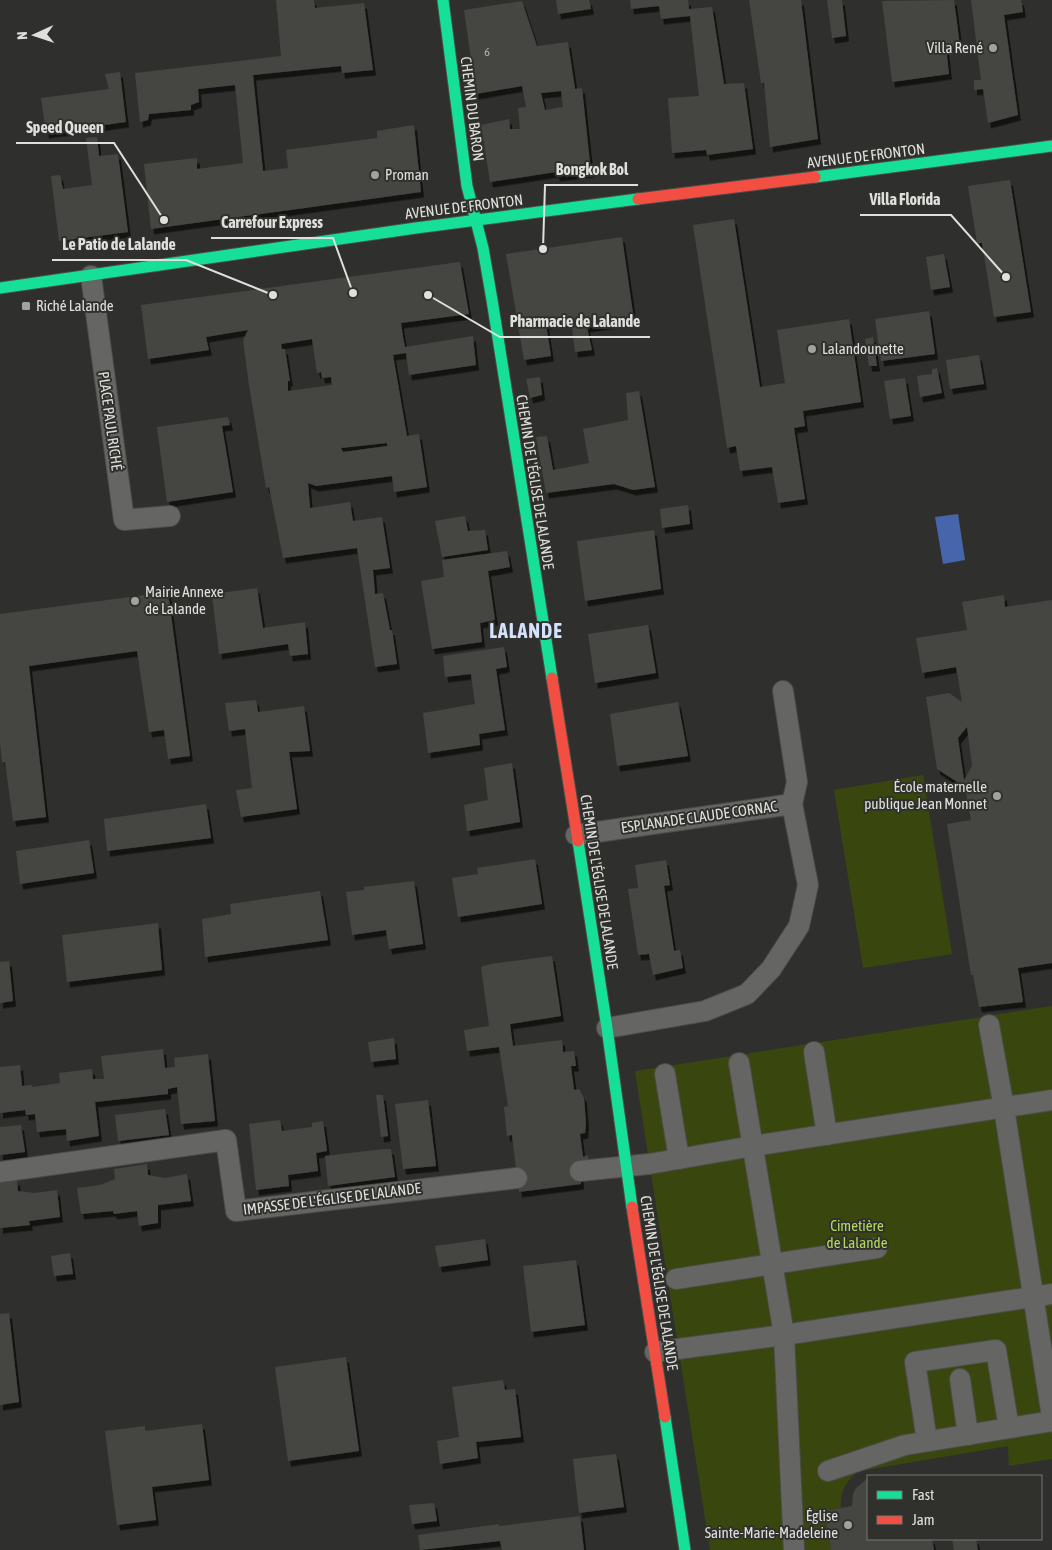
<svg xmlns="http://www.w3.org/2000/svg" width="1052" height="1550" font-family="'Asap Condensed',sans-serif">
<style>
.green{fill:#39470f}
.water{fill:#4665ab}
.building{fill:#444543;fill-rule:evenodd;filter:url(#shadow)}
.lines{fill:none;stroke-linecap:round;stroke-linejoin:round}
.lane-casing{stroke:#4c4d4a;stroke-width:22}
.fast-casing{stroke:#4c4d4a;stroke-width:13}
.jam-casing{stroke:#4c4d4a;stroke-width:13}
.lane{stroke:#656664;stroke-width:20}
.fast{stroke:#16e098;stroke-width:11}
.jam{stroke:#f24e42;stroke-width:11}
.poi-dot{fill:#a1a2a0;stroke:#30312d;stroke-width:2}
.labels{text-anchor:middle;stroke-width:4;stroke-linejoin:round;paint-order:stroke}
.number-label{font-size:12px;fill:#b8b9b6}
.poi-label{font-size:15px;fill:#dfe0dd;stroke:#30312d;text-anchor:start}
.street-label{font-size:15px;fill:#dfe0dd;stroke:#30312d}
.park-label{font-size:15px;fill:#b3d85c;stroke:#30312d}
.district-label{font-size:20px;font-weight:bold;letter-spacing:1px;fill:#d6e3ff;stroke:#30312d}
.leader{fill:none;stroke:#dfe0dd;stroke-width:2}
.callout-dot{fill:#dfe0dd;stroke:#30312d;stroke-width:2}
.callout-label{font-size:16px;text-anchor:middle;font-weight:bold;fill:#dfe0dd;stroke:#30312d;stroke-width:4;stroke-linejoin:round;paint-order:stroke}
</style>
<defs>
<filter id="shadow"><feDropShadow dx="3" dy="5.5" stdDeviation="0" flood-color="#0009"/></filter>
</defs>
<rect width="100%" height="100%" fill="#2f302e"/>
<!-- green -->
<g class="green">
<polygon points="923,775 952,954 863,968 834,790"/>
<path d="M1052 1006V1459L1009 1466 1008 1446 860 1471C847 1478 839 1493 841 1508L825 1511 831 1550H710L635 1071Z"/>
</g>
<!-- water -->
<polygon class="water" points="958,514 965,560 943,564 935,517"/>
<!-- building -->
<g class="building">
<polygon points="276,0 314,0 315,8 364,3 373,70 342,73 341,66 253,75 263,171 288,168 286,150 377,138 377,131 414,125 421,192 151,229 144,164 197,158 197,169 243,163 235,85 198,89 199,102 191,105 191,110 149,114 148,120 140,122 135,73 281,56"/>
<polygon points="556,0 589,0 591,9 558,14"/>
<polygon points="630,0 688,0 689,9 712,7 724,84 744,83 753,149 707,155 706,150 672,153 668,98 699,96 690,16 661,19 659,6 631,9"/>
<polygon points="749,0 801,0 818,139 770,147 764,83 761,83"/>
<polygon points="827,0 842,0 846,36 832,38"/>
<polygon points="954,0 960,46 946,47 949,74 892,82 882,1"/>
<polygon points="971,0 1021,0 1023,12 1004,15 1018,115 988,123 983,89 974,90 974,80 981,80"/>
<path d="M522 1 537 46 568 42 575 89 582 88 591 172 557 176 556 172 490 182 481 125 509 119 510 129H520L518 108 526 107 522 86 476 94 464 10ZM561 91 563 107 545 110 541 93Z"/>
<polygon points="120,72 126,122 46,133 41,98 109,89 105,74"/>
<polygon points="97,137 99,156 118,154 128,232 59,241 51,176 60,175 63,189 92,185 86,138"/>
<polygon points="1010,180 1031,312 994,317 982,243 977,243 968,186"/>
<polygon points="734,219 760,387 785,383 777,330 849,319 861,402 803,411 805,426 794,428 805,499 778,503 772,467 740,471 736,446 727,448 693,225"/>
<polygon points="622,237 634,320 587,327 592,350 575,352 571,320 546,324 551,356 524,360 506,254"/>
<polygon points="944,254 950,287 931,290 926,257"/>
<path d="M460 262 469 314 401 323 403 337 405 347 473 336 476 365 409 375 406 353 393 355 407 436 419 434 427 487 394 492 392 476 316 486 308 483 310 508 350 502 353 521 382 517 390 568 373 570 375 594 383 593 390 630H392L397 664 375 667 357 548 283 558 269 487 266 488 249 385 243 340 248 330 206 337 209 350 148 359 141 305ZM312 339 317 373 321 372 322 378 331 377 332 385 288 391V381H290L285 349H282L281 344ZM387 443V446L343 452 341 448Z"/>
<polygon points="929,311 935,354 881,361 875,319"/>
<polygon points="873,337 877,366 869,366 865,339"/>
<polygon points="979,355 984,384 950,389 946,360"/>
<polygon points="937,368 942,393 920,397 917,376 932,374 932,369"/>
<polygon points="540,377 542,395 530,398 526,379"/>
<polygon points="905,378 911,416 890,419 884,381"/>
<polygon points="639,391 655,487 633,490 614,484 546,493 536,437 547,436 553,470 589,463 583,429 628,420 626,393"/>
<polygon points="228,417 230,425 222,426 233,492 167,502 157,427"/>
<polygon points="688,505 690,524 662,528 660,509"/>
<polygon points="465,516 468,531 485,530 488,550 442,557 435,521"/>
<polygon points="654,530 661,589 585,601 577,541"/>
<polygon points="507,551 510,567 488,571 495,620 480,623 482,642 432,649 421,581 444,577 442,560"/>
<polygon points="257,588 263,628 305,622 308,654 290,656 288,644 219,654 212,594"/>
<polygon points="168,592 190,756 168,759 164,730 149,732 137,651 29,666 46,817 13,821 5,762 2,762 0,743 0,614"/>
<path d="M1004 595 1005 607 1052 600V963L1018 968 1023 1002 979 1007 973 975H971L947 824 971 820 965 787 937 769 926 697 949 693 962 702 956 667 922 673 916 638 967 630 962 602ZM967 727 972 766 964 780 958 738Z"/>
<polygon points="648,625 656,673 595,683 588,634"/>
<polygon points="504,647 507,667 496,669 505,730 479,734 480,745 428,753 423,713 475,704 471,674 445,677 443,656"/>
<polygon points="256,700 258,712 304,706 310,751 289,752 297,809 241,817 236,790 252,788 245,729 229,731 225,703"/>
<polygon points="678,702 688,756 617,766 610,714"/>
<polygon points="512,763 520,822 467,831 464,805 488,800 484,768"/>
<polygon points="206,804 211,838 107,851 104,819"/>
<polygon points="89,840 94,873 20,884 16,851"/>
<polygon points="535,859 542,904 458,917 452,878 478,874 477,868"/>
<polygon points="666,860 670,885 664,886 674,951 680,950 683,968 653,975 649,954 638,955 628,889 638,888 635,865"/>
<polygon points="414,881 423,944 389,949 386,930 352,935 346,892 364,890 364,887"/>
<polygon points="320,891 328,940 205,957 202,919 231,914 230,904"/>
<polygon points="158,923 162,970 67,982 62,935"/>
<polygon points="552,956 561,1016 510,1024 513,1046 562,1040 563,1052 574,1051 576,1066 571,1066 574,1090 579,1089 584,1098 586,1123 585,1133 580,1134 583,1157 588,1155 589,1169 580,1171 581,1184 519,1192 512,1135 507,1136 504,1107 508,1106 499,1047 467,1051 464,1030 489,1026 481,967 490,964"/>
<polygon points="9,961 13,1001 0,1003 0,962"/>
<polygon points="394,1038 396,1059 371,1062 368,1042"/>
<polygon points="163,1049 165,1068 175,1067 174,1058 208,1054 215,1121 181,1124 177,1087 168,1089 168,1094 95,1102 99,1136 86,1138 67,1141 66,1129 37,1132 35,1114 26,1115 25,1110 0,1113 0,1067 20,1065 22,1086 32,1085 32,1087 60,1083 59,1073 92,1069 93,1079 104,1079 101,1056"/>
<polygon points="376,1095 383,1095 388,1136 381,1137"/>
<polygon points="428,1100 436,1166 403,1169 395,1104"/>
<polygon points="165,1109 169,1135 118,1141 115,1115"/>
<polygon points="280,1120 282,1131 312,1127 312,1123 323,1121 327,1151 316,1153 318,1171 288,1175 289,1186 256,1190 249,1124"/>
<polygon points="21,1125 25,1152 0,1155 0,1127"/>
<polygon points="384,1149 391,1149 395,1177 328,1186 325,1156"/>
<polygon points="147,1164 148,1175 165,1178 187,1174 191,1201 158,1205 158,1223 139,1226 137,1211 114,1214 113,1211 81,1214 77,1188 100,1185 115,1179 114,1169"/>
<polygon points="17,1180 18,1191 34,1193 57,1190 60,1217 29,1221 30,1225 0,1228 0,1182"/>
<polygon points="485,1239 488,1260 439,1267 435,1246"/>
<polygon points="70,1253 73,1274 54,1276 51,1256"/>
<polygon points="576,1260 585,1325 531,1332 523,1266"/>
<polygon points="9,1313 19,1402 0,1405 0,1314"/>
<polygon points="346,1357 359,1451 288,1461 275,1367"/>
<polygon points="503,1380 505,1390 515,1389 521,1437 476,1442 478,1458 440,1464 437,1441 459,1437 452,1387"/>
<polygon points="202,1424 209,1480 152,1487 156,1520 117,1525 105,1431 145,1426 145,1431"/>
<polygon points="616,1454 624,1507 579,1513 573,1459"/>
<polygon points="868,1478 868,1539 932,1539 934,1550 831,1550 825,1511 852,1506 853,1494 856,1488"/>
<polygon points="434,1503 437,1521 412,1524 409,1505"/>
<polygon points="580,1516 584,1550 502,1550 500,1541 420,1550 418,1535 499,1524 499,1526"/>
<polygon points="952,1539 976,1539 978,1550 954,1550"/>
</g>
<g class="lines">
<!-- lane casing -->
<g class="lane-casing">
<g id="lane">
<polyline points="91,276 124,520 170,516"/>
<polyline points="783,691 797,782 792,804"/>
<polyline points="576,835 792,804 808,885 799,926 771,969 747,994 705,1011 607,1028"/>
<polyline points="989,1025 1004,1108 1052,1417"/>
<polyline points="814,1052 827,1135"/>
<polyline points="739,1063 784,1335 794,1550"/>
<polyline points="665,1074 679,1159"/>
<polyline points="580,1171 649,1164 753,1146 1052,1100"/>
<polyline points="0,1172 226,1140 236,1211 517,1178"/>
<polyline points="676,1279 877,1248"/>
<polyline points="655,1352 784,1335 1052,1294"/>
<polyline points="960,1379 968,1435"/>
<polyline points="927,1441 915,1362 996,1350 1009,1428"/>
<polyline points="828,1471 905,1445 1052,1421"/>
</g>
</g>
<!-- fast casing -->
<g class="fast-casing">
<g id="fast">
<polyline points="443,0 467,186 483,248 492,300 552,678"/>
<polyline points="815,177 1052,146"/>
<polyline points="0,288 416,228 638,199"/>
<polyline points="578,841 607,1028 632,1207"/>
<polyline points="665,1417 685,1550"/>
</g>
</g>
<!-- jam casing -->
<g class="jam-casing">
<g id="jam">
<polyline points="638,199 815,177"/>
<polyline points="552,678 578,841"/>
<polyline points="632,1207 665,1417"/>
</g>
</g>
<!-- lane -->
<use href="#lane" class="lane"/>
<!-- fast -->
<use href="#fast" class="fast"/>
<!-- jam -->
<use href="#jam" class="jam"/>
</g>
<!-- markers -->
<g class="poi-dot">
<circle cx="993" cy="48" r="5"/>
<circle cx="375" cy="175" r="5"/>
<rect x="21" y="301" width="10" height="10" rx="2.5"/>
<circle cx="812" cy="349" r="5"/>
<circle cx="135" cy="601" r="5"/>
<circle cx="997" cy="796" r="5"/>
<circle cx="848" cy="1525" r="5"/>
</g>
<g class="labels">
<!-- number labels -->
<g class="number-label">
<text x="487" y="56">6</text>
</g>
<!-- poi labels -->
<g class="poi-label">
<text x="983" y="53" text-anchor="end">Villa René</text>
<text x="385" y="180">Proman</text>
<text x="36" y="311">Riché Lalande</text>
<text x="822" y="354">Lalandounette</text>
<text x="145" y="597">Mairie Annexe<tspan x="145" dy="17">de Lalande</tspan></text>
<text x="987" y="792" text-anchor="end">École maternelle<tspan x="987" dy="17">publique Jean Monnet</tspan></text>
<text x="838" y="1521" text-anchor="end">Église<tspan x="838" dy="17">Sainte-Marie-Madeleine</tspan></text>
</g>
<!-- street labels -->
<g class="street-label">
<text transform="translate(472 109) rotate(83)" y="5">CHEMIN DU BARON</text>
<text transform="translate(866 156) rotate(-7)" y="5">AVENUE DE FRONTON</text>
<text transform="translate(464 207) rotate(-7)" y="5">AVENUE DE FRONTON</text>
<text transform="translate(110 421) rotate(82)" y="5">PLACE PAUL RICHÉ</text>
<text transform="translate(535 482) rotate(81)" y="5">CHEMIN DE L'ÉGLISE DE LALANDE</text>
<text transform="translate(699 817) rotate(-8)" y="5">ESPLANADE CLAUDE CORNAC</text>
<text transform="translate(599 882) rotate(81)" y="5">CHEMIN DE L'ÉGLISE DE LALANDE</text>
<text transform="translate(332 1199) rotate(-7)" y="5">IMPASSE DE L'ÉGLISE DE LALANDE</text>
<text transform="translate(659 1283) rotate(81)" y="5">CHEMIN DE L'ÉGLISE DE LALANDE</text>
</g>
<!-- park labels -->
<g class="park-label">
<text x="857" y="1231">Cimetière<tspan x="857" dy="17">de Lalande</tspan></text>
</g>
<!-- district labels -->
<g class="district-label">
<text x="526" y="638">LALANDE</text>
</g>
</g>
<!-- callouts -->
<path class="leader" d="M164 220L114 143H16M543 249L545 185H638M1006 277L951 215H860M353 293L333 238H211M273 295L186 260H52M428 295L500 337H650"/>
<g class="callout-dot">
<circle cx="164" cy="220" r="5"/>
<circle cx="543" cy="249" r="5"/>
<circle cx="1006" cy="277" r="5"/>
<circle cx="353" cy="293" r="5"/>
<circle cx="273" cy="295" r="5"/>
<circle cx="428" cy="295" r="5"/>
</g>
<g class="callout-label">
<text x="65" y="133">Speed Queen</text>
<text x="592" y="175">Bongkok Bol</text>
<text x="905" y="205">Villa Florida</text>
<text x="272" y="228">Carrefour Express</text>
<text x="119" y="250">Le Patio de Lalande</text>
<text x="575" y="327">Pharmacie de Lalande</text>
</g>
<!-- legend -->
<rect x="867" y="1475" width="175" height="65" fill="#30312d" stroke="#767773"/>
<rect x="877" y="1491" width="25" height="8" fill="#16e098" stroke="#767773"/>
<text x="912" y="1500" font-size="15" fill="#dfe0dd">Fast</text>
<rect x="877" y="1516" width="25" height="8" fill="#f24e42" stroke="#767773"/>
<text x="912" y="1525" font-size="15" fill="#dfe0dd">Jam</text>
<!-- north arrow -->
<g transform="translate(35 35) rotate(267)" stroke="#30312d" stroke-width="4" paint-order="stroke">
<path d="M0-4L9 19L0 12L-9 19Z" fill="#dfe0dd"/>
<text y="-8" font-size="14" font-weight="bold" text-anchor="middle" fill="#dfe0dd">N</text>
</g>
</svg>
